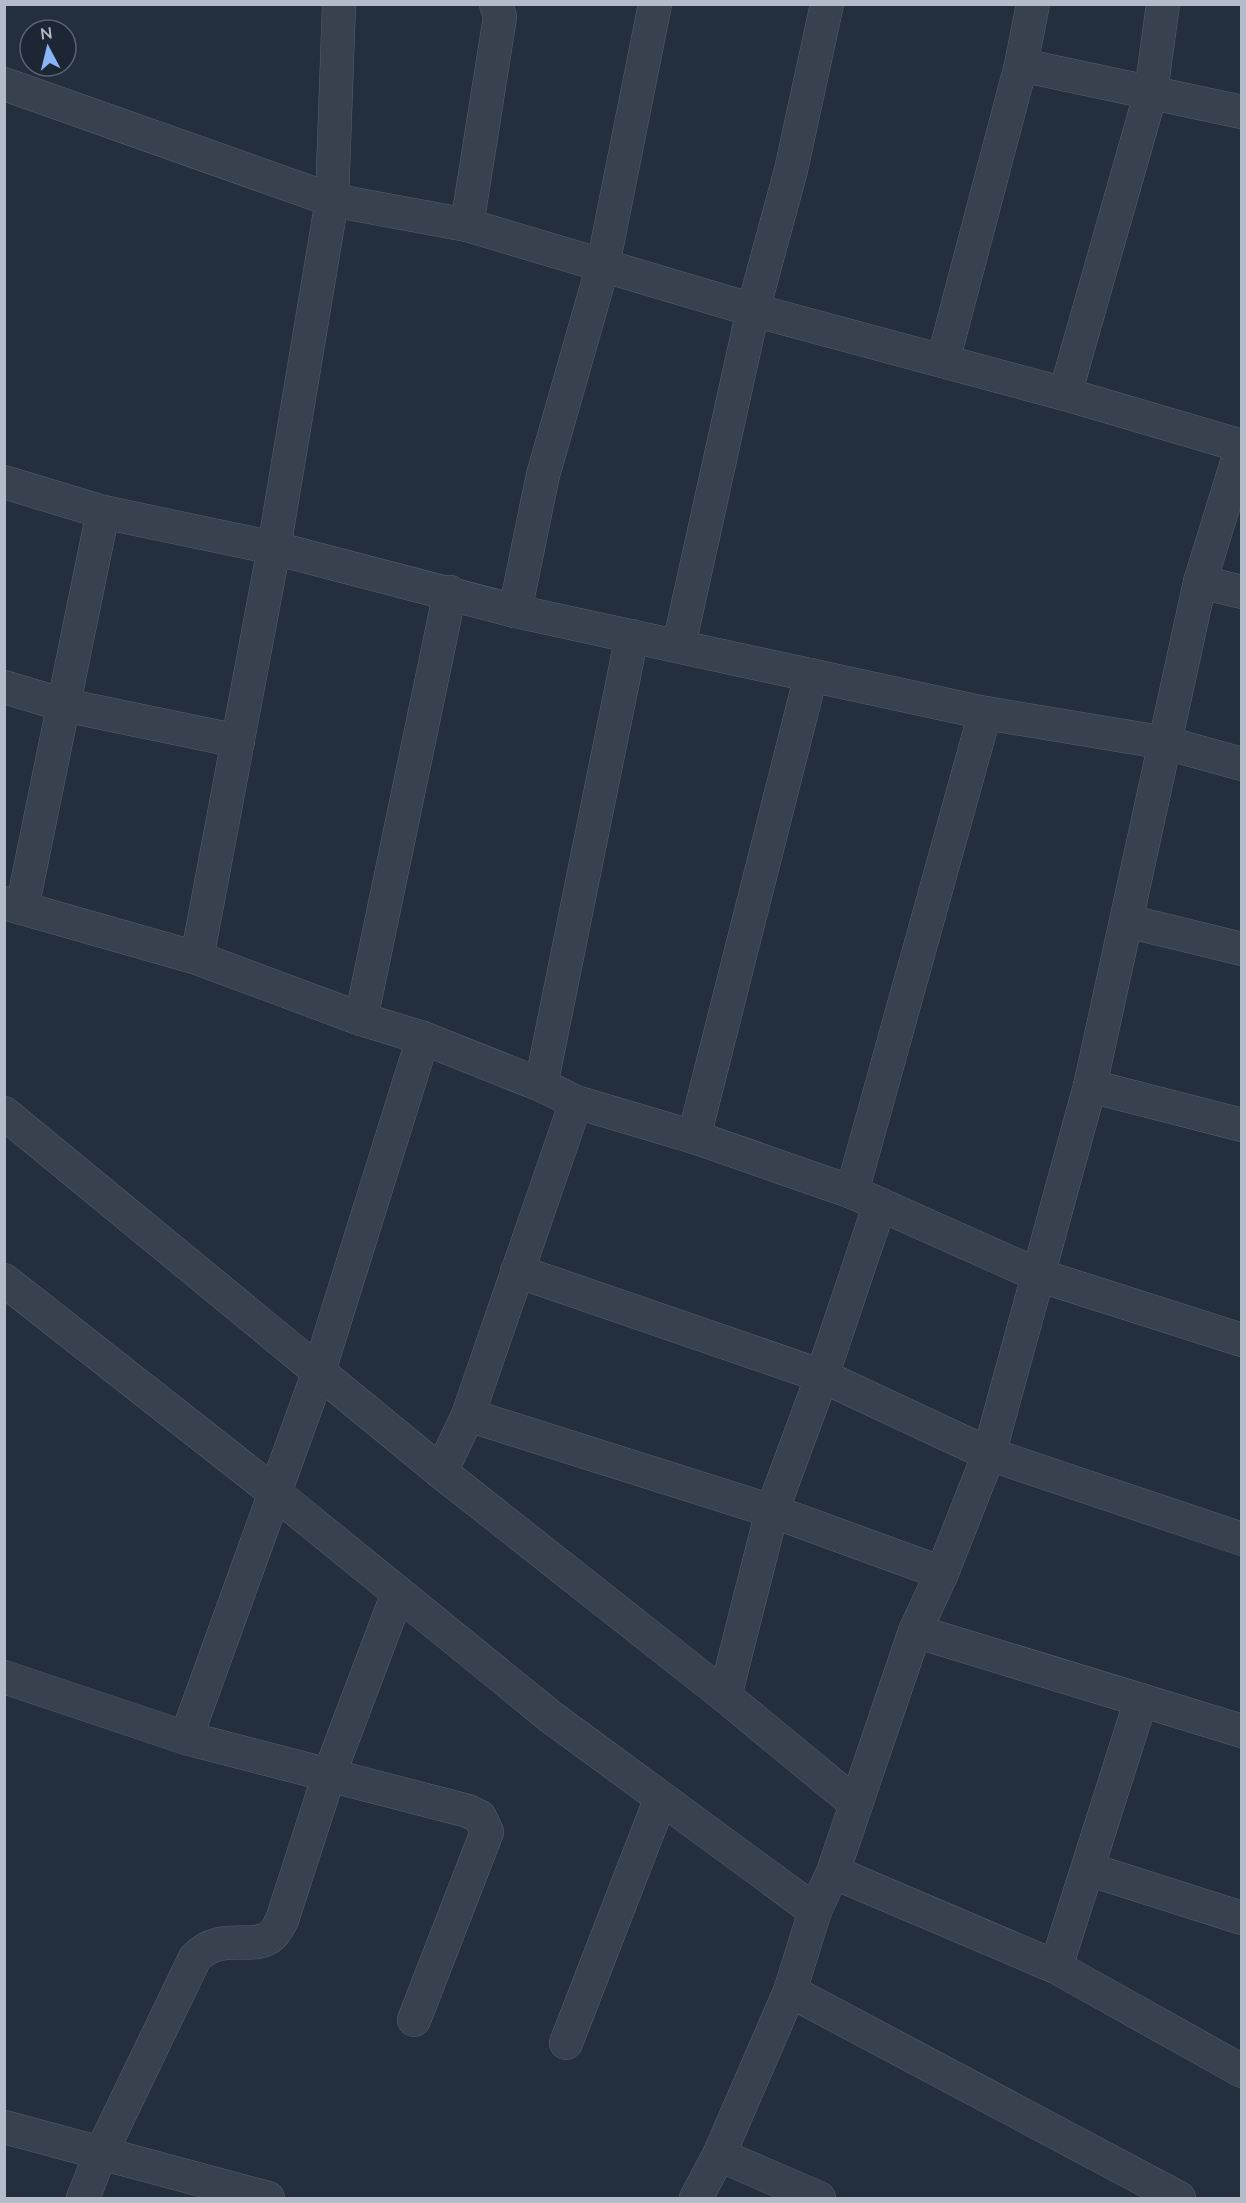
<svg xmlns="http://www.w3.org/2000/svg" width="1246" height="2203" font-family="Mulish,sans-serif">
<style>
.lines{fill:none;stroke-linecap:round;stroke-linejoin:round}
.street-casing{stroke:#565f6c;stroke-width:34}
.street{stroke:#38414e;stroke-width:33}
</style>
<rect width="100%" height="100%" fill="#242f3e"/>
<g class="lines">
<!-- street casing -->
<g class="street-casing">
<g id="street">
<polyline points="1021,65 1242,112"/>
<polyline points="4,84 332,200 467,225 753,310 1065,394 1242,446"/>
<polyline points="467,225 500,17 496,4"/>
<polyline points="943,361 1021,65 1033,4"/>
<polyline points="1065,394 1151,92 1163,4"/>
<polyline points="4,482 103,512"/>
<polyline points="1200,582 1242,592"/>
<polyline points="515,611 543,475 603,265 655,4"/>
<polyline points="679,645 753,310 791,170 827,4"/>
<polyline points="4,687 64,705 238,741"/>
<polyline points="4,903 197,958 361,1019 423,1038 541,1085 576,1102 694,1137 852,1192 1038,1275 1242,1340"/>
<polyline points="22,908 103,512 274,548 515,611 985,713 1166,743 1242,764"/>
<polyline points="1127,921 1242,949"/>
<polyline points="197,958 274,548 332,200 339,4"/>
<polyline points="361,1019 450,592"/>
<polyline points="541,1085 632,636"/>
<polyline points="1090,1086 1242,1125"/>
<polyline points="4,1113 441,1472 725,1696 856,1804"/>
<polyline points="694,1137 811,675"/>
<polyline points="852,1192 985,713"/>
<polyline points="517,1271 822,1376 989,1454 1242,1539"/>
<polyline points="4,1280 274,1492 551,1717 815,1911"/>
<polyline points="468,1415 772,1511 942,1573"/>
<polyline points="441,1472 468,1415 576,1102"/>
<polyline points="915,1631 1242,1731"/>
<polyline points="4,1677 186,1738 468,1811 480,1817 487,1832 414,2020"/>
<polyline points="725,1696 772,1511 822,1376 880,1204"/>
<polyline points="186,1738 319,1371 423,1038"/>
<polyline points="1088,1869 1242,1918"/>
<polyline points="833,1872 1056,1967 1242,2071"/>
<polyline points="1056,1967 1141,1700"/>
<polyline points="790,1991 1179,2198"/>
<polyline points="566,2043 661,1798"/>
<polyline points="4,2127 268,2198"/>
<polyline points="719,2155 819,2198"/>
<path d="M83 2198 101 2153 195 1958C222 1930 253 1952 271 1936 276 1933 279 1925 282 1920L329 1775 398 1593"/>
<polyline points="696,2198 719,2155 790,1991 815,1911 833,1872 915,1631 942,1573 989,1454 1090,1086 1200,582 1242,446"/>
</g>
</g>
<!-- street -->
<use href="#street" class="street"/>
</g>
<!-- border -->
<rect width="1246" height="2203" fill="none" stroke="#b4bcc9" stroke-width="12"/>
<!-- north arrow -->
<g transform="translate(48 48) rotate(353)"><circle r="28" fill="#1d2633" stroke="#59626f" stroke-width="1.5"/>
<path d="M0-4.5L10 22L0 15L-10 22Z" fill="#8ab4f8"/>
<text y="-9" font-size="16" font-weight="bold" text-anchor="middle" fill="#b4bcc9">N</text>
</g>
</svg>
